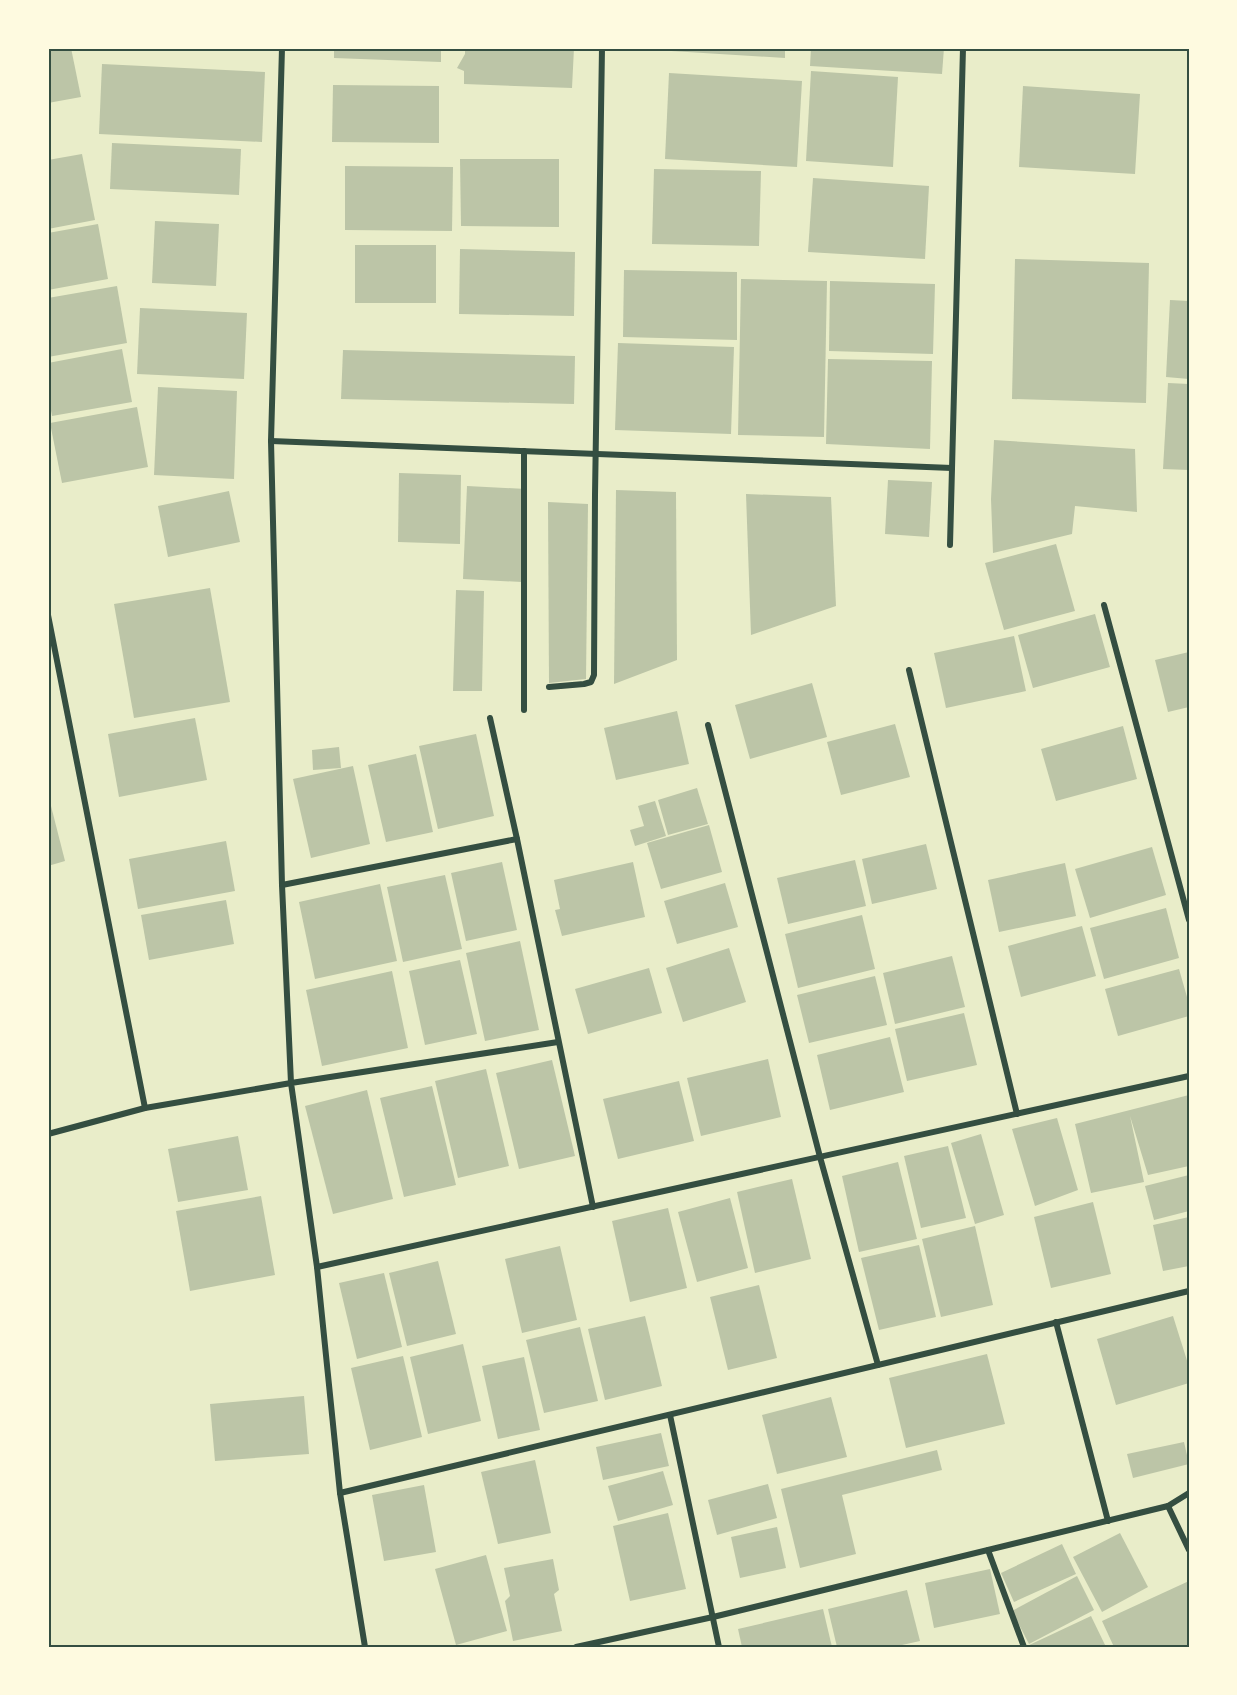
<svg xmlns="http://www.w3.org/2000/svg" width="1237" height="1695" font-family="'PT Sans Narrow',sans-serif">
<style>
.building{fill:#bcc5a7}
.lines{fill:none;stroke-linecap:round;stroke-linejoin:round}
.minor{stroke:#344e41;stroke-width:6}
.neatline{fill:none;stroke:#344e41;stroke-width:2}
</style>
<rect width="100%" height="100%" fill="#e9edc9"/>
<!-- building -->
<g class="building">
<polygon points="48,48 71,48 81,97 48,103"/>
<polygon points="334,48 441,48 441,62 334,58"/>
<polygon points="465,48 574,48 572,88 464,84 464,71 457,68 465,54"/>
<polygon points="656,48 785,48 785,58 655,50"/>
<polygon points="811,48 944,48 942,74 810,66"/>
<polygon points="102,64 265,72 262,142 99,134"/>
<polygon points="811,71 898,77 893,167 806,161"/>
<polygon points="669,73 802,81 797,167 665,159"/>
<polygon points="333,85 439,86 439,143 332,142"/>
<polygon points="1023,86 1140,94 1135,174 1019,167"/>
<polygon points="112,143 241,149 239,195 110,189"/>
<polygon points="82,154 95,220 48,229 48,160"/>
<polygon points="460,159 559,159 559,227 461,226"/>
<polygon points="345,166 453,167 452,231 345,230"/>
<polygon points="654,169 761,171 759,246 652,244"/>
<polygon points="813,178 929,186 925,259 808,252"/>
<polygon points="155,221 219,224 216,286 152,283"/>
<polygon points="98,224 108,279 48,290 48,233"/>
<rect x="355" y="245" width="81" height="58"/>
<polygon points="460,249 575,252 574,316 459,314"/>
<polygon points="1015,259 1149,263 1146,403 1012,399"/>
<polygon points="624,270 737,272 737,340 623,337"/>
<polygon points="741,279 827,281 824,437 738,435"/>
<polygon points="830,281 935,284 933,354 829,351"/>
<polygon points="117,286 127,343 48,357 48,298"/>
<polygon points="1170,300 1189,301 1189,379 1166,377"/>
<polygon points="140,308 247,313 244,379 137,374"/>
<polygon points="618,343 734,347 731,434 615,430"/>
<polygon points="122,349 132,402 52,416 48,394 48,363"/>
<polygon points="343,350 575,356 574,404 341,399"/>
<polygon points="828,359 932,361 930,449 826,444"/>
<polygon points="1168,383 1189,384 1189,470 1163,469"/>
<polygon points="158,387 237,391 234,479 154,475"/>
<polygon points="137,407 148,467 62,483 50,423"/>
<polygon points="994,440 1135,449 1137,512 1075,506 1072,534 993,553 991,499"/>
<polygon points="399,473 461,475 460,544 398,542"/>
<polygon points="888,480 932,482 929,537 885,534"/>
<polygon points="467,486 526,489 522,582 463,579"/>
<polygon points="616,490 676,492 677,660 614,684"/>
<polygon points="229,491 240,542 168,557 158,506"/>
<polygon points="746,494 831,497 836,606 751,635"/>
<polygon points="548,502 588,504 586,679 549,683"/>
<polygon points="1056,544 1075,611 1004,630 985,563"/>
<polygon points="210,588 230,702 134,718 114,604"/>
<polygon points="456,590 484,591 482,691 453,691"/>
<polygon points="1095,614 1110,667 1033,688 1018,635"/>
<polygon points="1014,636 1026,691 946,708 934,653"/>
<polygon points="1189,652 1189,707 1168,712 1155,660"/>
<polygon points="812,683 827,737 750,759 735,705"/>
<polygon points="677,711 689,764 616,780 604,728"/>
<polygon points="195,718 207,780 119,797 108,734"/>
<polygon points="895,724 910,777 841,795 827,742"/>
<polygon points="1123,726 1137,779 1056,801 1041,749"/>
<polygon points="476,734 494,816 438,829 419,746"/>
<polygon points="339,747 341,768 313,770 312,750"/>
<polygon points="416,754 433,832 386,842 368,765"/>
<polygon points="353,766 370,844 311,858 293,779"/>
<polygon points="697,788 708,824 668,835 658,800"/>
<polygon points="655,801 666,836 635,846 630,830 644,826 638,806"/>
<polygon points="51,806 65,861 48,866 48,807"/>
<polygon points="709,825 722,872 661,889 647,843"/>
<polygon points="226,841 235,891 138,909 129,859"/>
<polygon points="926,844 937,889 872,904 862,859"/>
<polygon points="1152,847 1166,895 1090,918 1075,869"/>
<polygon points="855,860 866,906 788,924 777,878"/>
<polygon points="502,862 517,930 466,941 451,873"/>
<polygon points="633,862 645,917 562,936 555,910 560,909 554,880"/>
<polygon points="1065,863 1076,916 999,932 988,880"/>
<polygon points="445,875 462,949 403,962 387,887"/>
<polygon points="725,883 738,927 677,944 664,901"/>
<polygon points="380,884 397,961 315,979 299,902"/>
<polygon points="226,900 234,944 149,960 141,915"/>
<polygon points="1166,908 1179,958 1104,979 1090,928"/>
<polygon points="862,915 875,969 798,988 785,934"/>
<polygon points="1082,926 1096,976 1021,997 1008,946"/>
<polygon points="520,941 539,1030 485,1041 466,953"/>
<polygon points="729,948 746,1002 683,1022 666,968"/>
<polygon points="952,956 965,1007 895,1024 883,973"/>
<polygon points="460,960 477,1034 425,1045 409,971"/>
<polygon points="649,968 662,1013 588,1034 575,989"/>
<polygon points="1179,969 1189,1004 1189,1016 1118,1036 1105,989"/>
<polygon points="392,971 408,1048 322,1066 306,990"/>
<polygon points="875,976 887,1025 809,1043 797,995"/>
<polygon points="964,1013 977,1065 907,1081 895,1029"/>
<polygon points="890,1037 904,1092 830,1110 817,1055"/>
<polygon points="768,1059 781,1117 701,1136 687,1078"/>
<polygon points="552,1060 575,1156 519,1169 496,1073"/>
<polygon points="486,1069 509,1166 458,1178 435,1081"/>
<polygon points="679,1081 694,1141 618,1159 603,1099"/>
<polygon points="432,1086 456,1185 404,1197 380,1098"/>
<polygon points="367,1090 393,1199 333,1214 305,1106"/>
<polygon points="1189,1095 1189,1166 1148,1175 1130,1116 1144,1182 1091,1193 1075,1124"/>
<polygon points="1057,1118 1078,1190 1035,1206 1012,1129"/>
<polygon points="981,1134 1004,1215 975,1224 951,1143"/>
<polygon points="238,1136 248,1190 178,1202 168,1149"/>
<polygon points="948,1146 966,1218 921,1228 904,1156"/>
<polygon points="898,1162 917,1239 859,1252 842,1176"/>
<polygon points="1189,1175 1189,1211 1154,1220 1145,1186"/>
<polygon points="792,1179 811,1259 755,1273 737,1192"/>
<polygon points="261,1196 275,1275 190,1291 176,1211"/>
<polygon points="730,1198 748,1268 697,1282 678,1212"/>
<polygon points="1093,1202 1111,1274 1051,1288 1034,1217"/>
<polygon points="668,1208 687,1288 630,1302 612,1221"/>
<polygon points="1189,1217 1189,1266 1163,1271 1153,1225"/>
<polygon points="975,1226 993,1305 941,1317 922,1239"/>
<polygon points="919,1245 936,1317 879,1330 861,1258"/>
<polygon points="560,1246 577,1320 522,1333 505,1259"/>
<polygon points="438,1261 456,1334 407,1346 389,1273"/>
<polygon points="384,1273 402,1347 357,1359 339,1283"/>
<polygon points="759,1285 777,1358 728,1370 710,1297"/>
<polygon points="645,1316 662,1386 605,1400 588,1329"/>
<polygon points="1173,1316 1189,1367 1189,1383 1116,1405 1097,1339"/>
<polygon points="580,1327 598,1401 544,1413 526,1340"/>
<polygon points="463,1344 481,1421 428,1434 410,1357"/>
<polygon points="987,1354 1005,1424 906,1448 889,1378"/>
<polygon points="403,1356 422,1437 370,1450 351,1368"/>
<polygon points="524,1357 540,1430 498,1439 482,1366"/>
<polygon points="304,1396 309,1454 215,1461 210,1404"/>
<polygon points="831,1397 847,1457 777,1474 762,1415"/>
<polygon points="661,1433 669,1466 603,1480 596,1447"/>
<polygon points="1184,1442 1189,1464 1133,1478 1127,1454"/>
<polygon points="937,1450 942,1470 842,1495 856,1554 800,1568 781,1489"/>
<polygon points="535,1460 551,1533 498,1544 481,1472"/>
<polygon points="663,1471 673,1505 618,1521 608,1486"/>
<polygon points="768,1484 777,1518 717,1535 708,1500"/>
<polygon points="424,1485 436,1552 384,1561 372,1495"/>
<polygon points="668,1513 686,1589 630,1601 613,1526"/>
<polygon points="777,1527 786,1568 740,1578 731,1537"/>
<polygon points="1120,1533 1148,1587 1102,1612 1073,1557"/>
<polygon points="1062,1544 1076,1574 1014,1602 1001,1573"/>
<polygon points="486,1555 507,1631 456,1645 435,1569"/>
<polygon points="553,1559 559,1590 554,1594 562,1631 513,1641 505,1601 510,1596 504,1568"/>
<polygon points="990,1569 1000,1614 934,1628 925,1583"/>
<polygon points="1077,1576 1094,1610 1029,1644 1012,1611"/>
<polygon points="1189,1581 1189,1647 1114,1647 1102,1621"/>
<polygon points="907,1590 920,1641 893,1647 837,1647 828,1609"/>
<polygon points="823,1609 832,1647 742,1647 738,1629"/>
<polygon points="1091,1616 1106,1647 1025,1647"/>
</g>
<g class="lines">
<!-- minor -->
<g class="minor">
<polyline points="271,441 952,468"/>
<polyline points="950,545 963,48"/>
<polyline points="1104,605 1189,920"/>
<polyline points="48,615 145,1108"/>
<polyline points="909,670 1017,1114"/>
<polyline points="549,687 584,684 591,682 594,675 595,495 602,48"/>
<polyline points="524,710 524,451"/>
<polyline points="490,718 517,839 593,1207"/>
<polyline points="708,725 820,1157 878,1365"/>
<polyline points="282,885 517,839"/>
<polyline points="558,1042 291,1083 317,1267 340,1493 1189,1291"/>
<polyline points="48,1134 145,1108 291,1083 282,885 271,441 282,48"/>
<polyline points="317,1267 1189,1076"/>
<polyline points="1056,1322 1108,1521"/>
<polyline points="670,1415 719,1647"/>
<polyline points="340,1493 365,1647"/>
<polyline points="1168,1506 1189,1493"/>
<polyline points="988,1550 1024,1647"/>
<polyline points="576,1647 713,1617 1168,1506 1189,1550"/>
</g>
</g>
<!-- border -->
<rect width="1237" height="1695" fill="none" stroke="#fefae0" stroke-width="99"/>
<rect x="50" y="50" width="1138" height="1596" class="neatline"/>
</svg>
